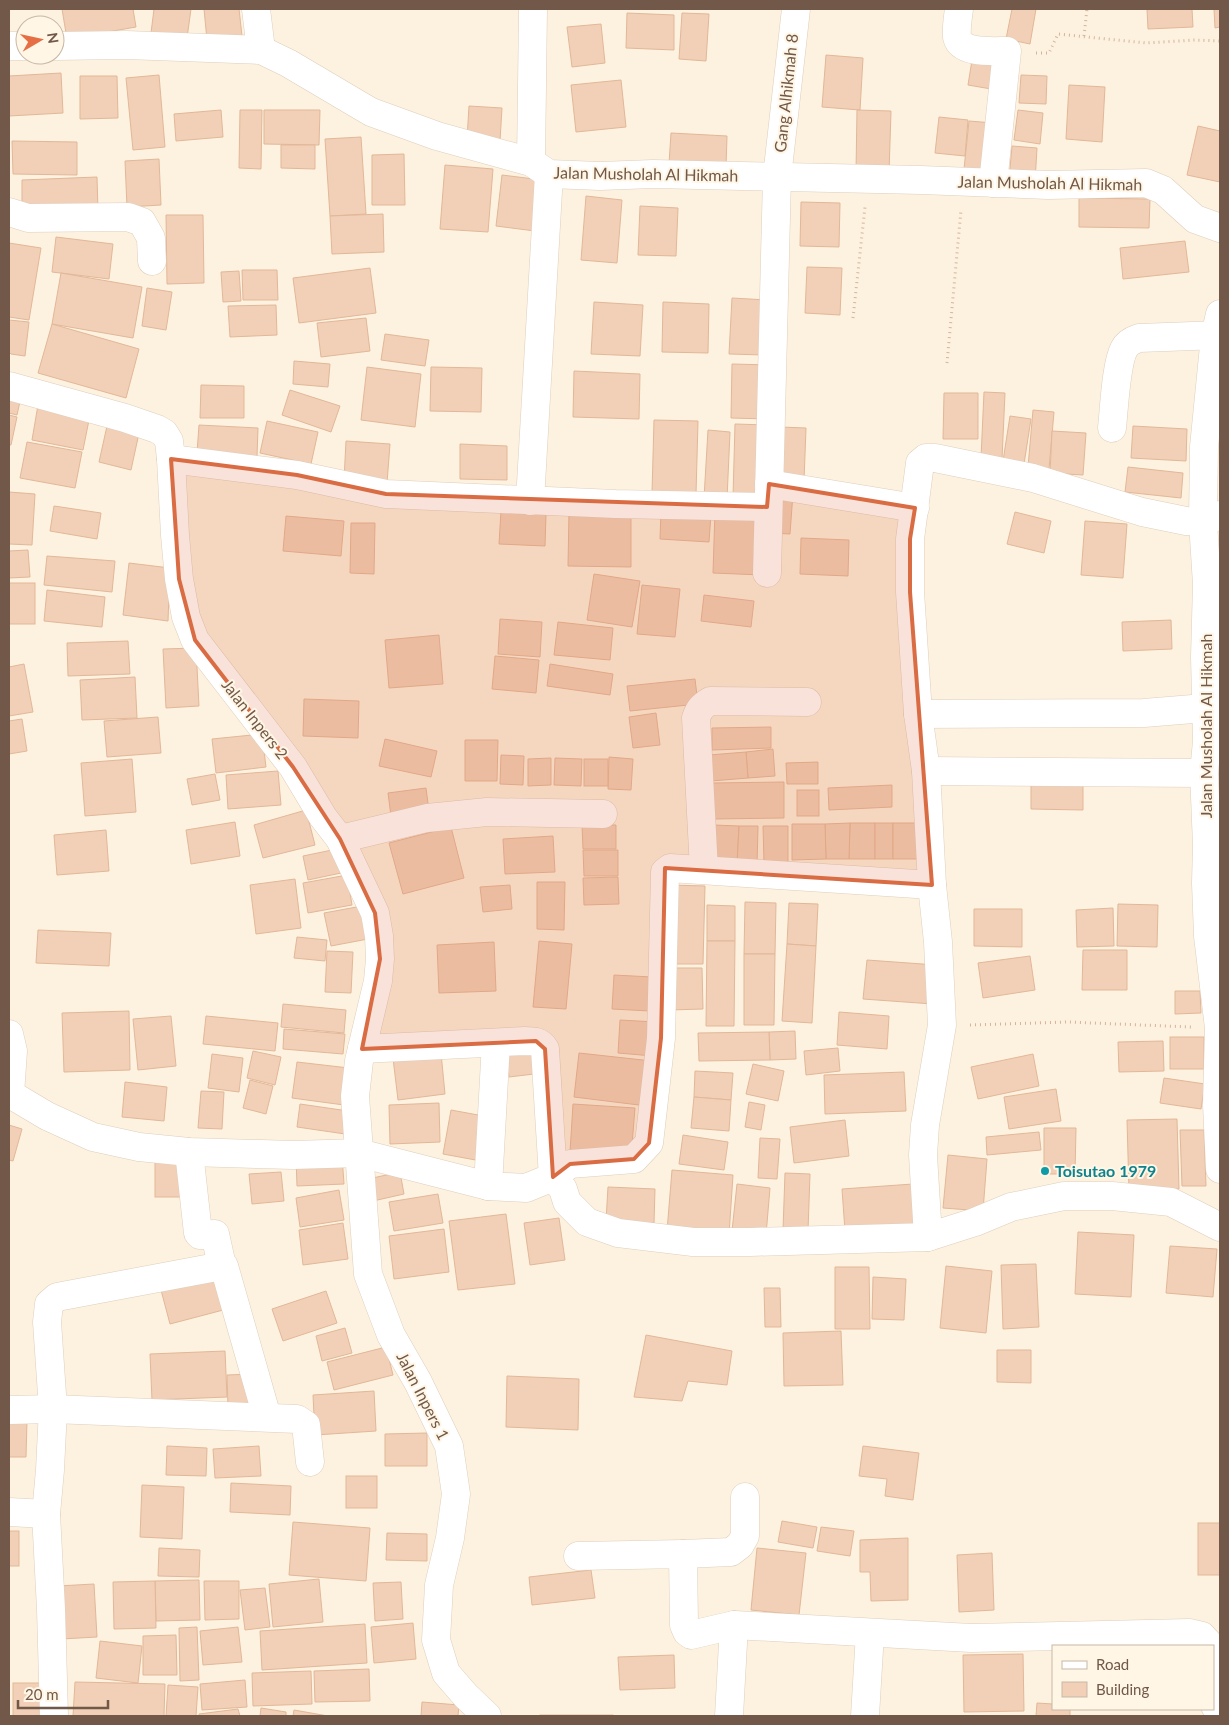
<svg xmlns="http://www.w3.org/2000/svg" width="1229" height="1725" font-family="Lato,sans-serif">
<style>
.building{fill:#f1d0b7;stroke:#e3b798}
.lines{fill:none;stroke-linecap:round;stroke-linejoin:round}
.minor-casing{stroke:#dfcebc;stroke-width:29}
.path{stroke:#d5b49b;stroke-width:3;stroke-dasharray:1 4;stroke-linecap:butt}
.minor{stroke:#fff;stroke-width:28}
.marked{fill:#da6c44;fill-opacity:0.2;stroke:#da6c44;stroke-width:4;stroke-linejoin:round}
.culture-dot{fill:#0f9aa8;stroke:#fff6e5;stroke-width:2}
.labels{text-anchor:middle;stroke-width:4;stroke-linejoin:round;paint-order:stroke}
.street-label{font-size:16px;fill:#725848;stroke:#fff6e5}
.culture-label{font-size:16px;font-weight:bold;fill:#0d838f;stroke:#fff6e5;text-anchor:start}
</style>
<rect width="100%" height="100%" fill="#fcf2df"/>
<!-- building -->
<g class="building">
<polygon points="62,9 133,9 136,27 67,39"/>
<polygon points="154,9 191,9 187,38 151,33"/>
<polygon points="204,9 239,9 242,36 207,40"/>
<polygon points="1012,9 1036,9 1030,44 1006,39"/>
<polygon points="1147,9 1192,9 1193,27 1148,29"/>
<polygon points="1214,9 1220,9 1220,27 1215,28"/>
<polygon points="627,13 674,15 674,50 626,48"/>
<polygon points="682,13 709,14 706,61 679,59"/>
<polygon points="601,24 605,63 572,67 567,27"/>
<polygon points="973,54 1002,59 997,90 968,85"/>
<polygon points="826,55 863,58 860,110 822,107"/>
<polygon points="61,73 63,113 9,116 9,76"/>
<polygon points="159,75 165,147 133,150 126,78"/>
<polygon points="1021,75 1047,76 1046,104 1019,103"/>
<polygon points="80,76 117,76 118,118 80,119"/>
<polygon points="621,80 626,127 576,132 571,85"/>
<polygon points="1069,85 1105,87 1102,142 1066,139"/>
<polygon points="469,106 502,108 500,141 467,139"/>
<polygon points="221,110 223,137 176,141 174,114"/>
<polygon points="240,110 262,110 261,169 239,168"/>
<polygon points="264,110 320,110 319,145 264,144"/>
<polygon points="857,110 891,111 889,173 856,172"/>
<polygon points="1018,110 1043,113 1040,144 1014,140"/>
<polygon points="939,117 968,120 965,156 935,153"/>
<polygon points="969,121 993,123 989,171 964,169"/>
<polygon points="1198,126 1220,131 1220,182 1187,175"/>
<polygon points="671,133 727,136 726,167 669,164"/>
<polygon points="361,137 366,214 330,216 325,139"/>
<polygon points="12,141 77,142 77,175 13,174"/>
<polygon points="281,145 315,145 315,169 281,168"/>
<polygon points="1012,146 1037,148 1035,182 1009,180"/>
<polygon points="404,154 405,205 372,205 372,155"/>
<polygon points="159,159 161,205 127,207 125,161"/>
<polygon points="445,165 493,169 488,232 440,229"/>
<polygon points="502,175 542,180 535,231 496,226"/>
<polygon points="97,177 98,211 22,213 22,180"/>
<polygon points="586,196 622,200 617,263 581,260"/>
<polygon points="1079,198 1150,199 1149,228 1079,227"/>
<polygon points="801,202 840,203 839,247 800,246"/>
<polygon points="640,206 678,208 676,256 638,255"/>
<polygon points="383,214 384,252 332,254 330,216"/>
<polygon points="166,215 203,215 204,283 167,284"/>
<polygon points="56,237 113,244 109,279 52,272"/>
<polygon points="1185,241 1189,272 1123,279 1120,248"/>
<polygon points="9,243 41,248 29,320 9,317"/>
<polygon points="807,267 842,268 840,315 805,313"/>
<polygon points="370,268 376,313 299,323 293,278"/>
<polygon points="242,270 277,270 278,300 243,300"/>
<polygon points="239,271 241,301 223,302 221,272"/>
<polygon points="61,273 142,287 133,338 52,324"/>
<polygon points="147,288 172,292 166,330 142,326"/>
<polygon points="732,298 767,300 764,355 729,354"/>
<polygon points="594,302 643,305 640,356 591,354"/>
<polygon points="663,302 709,304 708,353 662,352"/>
<polygon points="276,305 277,335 230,337 228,306"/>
<polygon points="366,318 370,351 321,357 317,323"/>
<polygon points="9,320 29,322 25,356 11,354 9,352"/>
<polygon points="52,324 139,349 126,398 38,373"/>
<polygon points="385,334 429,340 425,366 381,360"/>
<polygon points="294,361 330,364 328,387 293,384"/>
<polygon points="732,364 770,365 768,419 731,418"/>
<polygon points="367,367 421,374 415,427 361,420"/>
<polygon points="431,367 482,368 481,412 430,411"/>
<polygon points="574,371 640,374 639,419 573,417"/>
<polygon points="201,385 244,386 244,418 200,418"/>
<polygon points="290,390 340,406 331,432 282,415"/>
<polygon points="984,392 1005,393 1002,459 981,458"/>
<polygon points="944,393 978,393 978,439 943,439"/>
<polygon points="9,394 21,397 17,415 9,413"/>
<polygon points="38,405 90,415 83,450 32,440"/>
<polygon points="1033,410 1054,412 1049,469 1028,467"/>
<polygon points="9,415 17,417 11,445 9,445"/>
<polygon points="1010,416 1031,419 1024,464 1003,461"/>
<polygon points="109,417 141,424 131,470 99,462"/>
<polygon points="654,420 698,421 696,494 652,493"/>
<polygon points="267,421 318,432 311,464 260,453"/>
<polygon points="735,424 767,425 766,498 733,497"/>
<polygon points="199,425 258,428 257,456 197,453"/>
<polygon points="1133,426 1187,429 1186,461 1131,458"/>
<polygon points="780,427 806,428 804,481 778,480"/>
<polygon points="708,430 730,432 727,499 704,498"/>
<polygon points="1052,431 1086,433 1083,475 1050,473"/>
<polygon points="346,441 390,444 387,483 344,480"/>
<polygon points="27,442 82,452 75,488 20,478"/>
<polygon points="460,444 507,446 507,480 460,479"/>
<polygon points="1128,467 1183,473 1181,498 1125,492"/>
<polygon points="9,492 35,494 32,545 9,544"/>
<polygon points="775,492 793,493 790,534 771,533"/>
<polygon points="54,506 101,513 97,539 50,531"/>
<polygon points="501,511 546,514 545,546 499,544"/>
<polygon points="661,511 711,514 709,542 660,539"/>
<polygon points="715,511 764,513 762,575 713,573"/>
<polygon points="569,512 631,513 631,567 568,566"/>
<polygon points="1015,512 1051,521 1044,553 1007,544"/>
<polygon points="286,516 344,521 341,556 283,551"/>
<polygon points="1085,521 1127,524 1123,578 1081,575"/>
<polygon points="351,523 375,523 374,574 350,573"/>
<polygon points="801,538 849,540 848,576 800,574"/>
<polygon points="28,550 30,577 9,578 9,551"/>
<polygon points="47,556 115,561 112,592 44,585"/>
<polygon points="129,563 170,568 168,621 123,615"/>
<polygon points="594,574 640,581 632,627 587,620"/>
<rect x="9" y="583" width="26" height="41"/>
<polygon points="642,585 680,589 675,637 637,634"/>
<polygon points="47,590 105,597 102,627 44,621"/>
<polygon points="704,595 754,601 751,627 701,621"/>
<polygon points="500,619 542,622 540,657 498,654"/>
<polygon points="1171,620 1172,649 1123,651 1122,622"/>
<polygon points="558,622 613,628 610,660 554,655"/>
<polygon points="439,635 443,684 389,688 385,640"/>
<polygon points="128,641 130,674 68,676 67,643"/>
<polygon points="196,648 199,706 166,708 163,649"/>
<polygon points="495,656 539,660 536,693 492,689"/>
<polygon points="24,664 33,712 9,716 9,667"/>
<polygon points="550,664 613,674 610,695 547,686"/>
<polygon points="135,677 137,718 82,720 80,680"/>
<polygon points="695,679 698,704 630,711 627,686"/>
<polygon points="304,699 359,701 358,738 303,736"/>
<polygon points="656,713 660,745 633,748 629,717"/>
<polygon points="158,717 161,753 107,757 104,721"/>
<polygon points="22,719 27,751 9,754 9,721"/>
<polygon points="771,727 771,748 712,750 712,728"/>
<polygon points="262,734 266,767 216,773 212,739"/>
<polygon points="385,739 437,751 431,777 379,766"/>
<polygon points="465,740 498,740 497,781 465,781"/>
<polygon points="773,749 775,776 748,778 746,752"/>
<polygon points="746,752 748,778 711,781 709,755"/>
<polygon points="501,755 524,756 523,785 500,784"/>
<polygon points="609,757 633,759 631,790 608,789"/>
<polygon points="551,758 551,785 528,786 528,759"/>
<polygon points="555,758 582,759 581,786 554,785"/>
<polygon points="132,759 136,812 85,816 81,763"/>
<rect x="584" y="759" width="24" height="27"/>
<polygon points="818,762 818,784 787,784 786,763"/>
<polygon points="278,771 281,805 228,809 226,775"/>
<polygon points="215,774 220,800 192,805 187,779"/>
<polygon points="1031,776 1083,777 1083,810 1031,809"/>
<polygon points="784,782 784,818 713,819 712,783"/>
<polygon points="892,785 892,807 829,810 828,788"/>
<polygon points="426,788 429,811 391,816 388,793"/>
<rect x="797" y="790" width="22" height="26"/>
<polygon points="306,810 315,845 263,858 254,825"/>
<polygon points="235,822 240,856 191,864 186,830"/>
<polygon points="850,823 875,823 875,859 849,859"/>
<polygon points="850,823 849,859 826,859 825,824"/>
<rect x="875" y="823" width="18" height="36"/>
<polygon points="893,823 921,823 922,859 893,859"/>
<polygon points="792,824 825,824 826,859 792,860"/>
<polygon points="582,825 616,825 616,849 583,849"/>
<polygon points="714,825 739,826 737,865 713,865"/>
<polygon points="739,826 758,826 757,866 737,865"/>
<polygon points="763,826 788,826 788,863 764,863"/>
<polygon points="451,827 464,878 403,894 389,843"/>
<polygon points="106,830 109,871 57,875 54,835"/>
<polygon points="553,836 555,872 505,874 503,839"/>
<polygon points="337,849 341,873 308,880 303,856"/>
<polygon points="583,850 618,850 618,876 584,876"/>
<polygon points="347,875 352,905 308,913 303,883"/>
<polygon points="618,877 619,904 584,905 583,878"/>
<polygon points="295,879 301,928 256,934 250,885"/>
<polygon points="537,882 565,882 564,930 537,929"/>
<polygon points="510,885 512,909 483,912 480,887"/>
<polygon points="670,885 705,886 703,964 668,964"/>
<polygon points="745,902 776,903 775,954 744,954"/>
<polygon points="789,903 818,904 816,946 787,944"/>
<polygon points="1118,904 1158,905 1157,947 1117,946"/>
<polygon points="707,905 735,906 735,941 707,941"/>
<polygon points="362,906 368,939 331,946 324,913"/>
<polygon points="1113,908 1114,946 1077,947 1076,910"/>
<polygon points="974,909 1022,909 1022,947 974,946"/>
<polygon points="38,930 111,933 109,966 36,963"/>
<polygon points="297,937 327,940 325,961 294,958"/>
<polygon points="539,941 572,944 566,1009 533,1007"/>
<polygon points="707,941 735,941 734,1026 706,1026"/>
<polygon points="494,942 496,991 439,993 437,945"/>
<polygon points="787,944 816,946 812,1023 782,1021"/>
<polygon points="1083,950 1127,950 1127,990 1082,990"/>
<polygon points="327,951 353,952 351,993 325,992"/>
<polygon points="744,954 775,954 774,1025 744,1025"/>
<polygon points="1030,956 1035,990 983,998 978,963"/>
<polygon points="867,960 936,965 933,1004 863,999"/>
<polygon points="669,968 702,968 703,1009 669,1010"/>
<polygon points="614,975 652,977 650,1011 612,1009"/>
<polygon points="1175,991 1200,991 1201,1013 1175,1014"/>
<polygon points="283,1004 346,1010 344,1033 281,1027"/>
<polygon points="129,1011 130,1070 64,1072 62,1013"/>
<polygon points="839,1012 889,1016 887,1049 837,1045"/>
<polygon points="171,1016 176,1066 138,1070 133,1019"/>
<polygon points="206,1016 278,1023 275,1051 203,1044"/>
<polygon points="620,1020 656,1022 653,1056 618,1053"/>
<polygon points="284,1029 345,1034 343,1054 283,1049"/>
<polygon points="795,1031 796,1059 770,1060 769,1032"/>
<polygon points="769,1032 770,1060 699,1061 698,1033"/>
<rect x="1170" y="1037" width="34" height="32"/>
<polygon points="1163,1041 1164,1071 1119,1072 1118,1042"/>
<polygon points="531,1045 534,1074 509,1077 506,1048"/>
<polygon points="838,1048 840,1071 806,1075 804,1051"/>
<polygon points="253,1051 281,1057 275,1085 247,1078"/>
<polygon points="441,1053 445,1094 398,1100 393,1058"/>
<polygon points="579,1053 652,1061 647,1106 574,1097"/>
<polygon points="212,1054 243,1058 239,1092 208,1088"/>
<polygon points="1033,1054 1039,1086 978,1099 971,1067"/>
<polygon points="297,1062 349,1068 344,1105 292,1098"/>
<polygon points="753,1064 784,1071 778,1101 746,1094"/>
<polygon points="695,1071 733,1073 731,1100 694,1097"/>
<polygon points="904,1072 906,1111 825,1114 824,1075"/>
<polygon points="1164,1078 1205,1084 1201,1109 1160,1103"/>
<polygon points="250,1080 273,1086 266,1114 243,1108"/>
<polygon points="125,1082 167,1087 164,1121 122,1117"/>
<polygon points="1056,1089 1061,1121 1009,1129 1004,1097"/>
<polygon points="201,1091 224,1092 222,1129 198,1128"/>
<polygon points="694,1097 731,1100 729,1131 691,1128"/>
<polygon points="749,1102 765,1105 761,1130 745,1127"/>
<polygon points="439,1103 440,1142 390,1144 389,1105"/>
<polygon points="300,1104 355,1112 352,1135 297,1127"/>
<polygon points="573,1104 635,1108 631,1157 570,1152"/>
<polygon points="451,1110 489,1117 481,1161 443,1154"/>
<polygon points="1177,1119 1179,1189 1129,1191 1127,1120"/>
<polygon points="845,1120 849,1156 794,1163 790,1127"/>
<polygon points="9,1125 22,1129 13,1161 9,1160"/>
<polygon points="1044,1128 1076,1128 1075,1174 1044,1174"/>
<polygon points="1180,1130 1204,1130 1206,1186 1182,1186"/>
<polygon points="1039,1132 1041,1150 987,1155 986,1137"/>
<polygon points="683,1135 728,1142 724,1170 679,1164"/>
<polygon points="760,1138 780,1139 777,1179 758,1178"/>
<polygon points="948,1155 987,1159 983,1211 943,1208"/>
<polygon points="342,1156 344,1184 297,1186 296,1158"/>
<rect x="155" y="1162" width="30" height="35"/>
<polygon points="672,1170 733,1175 729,1235 667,1231"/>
<polygon points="281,1172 284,1201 252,1204 249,1174"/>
<polygon points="400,1172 404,1194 373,1201 368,1179"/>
<polygon points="785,1173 810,1174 808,1231 783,1230"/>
<polygon points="737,1184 770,1188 766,1235 732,1231"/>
<polygon points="913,1184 916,1225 845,1231 842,1189"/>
<polygon points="608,1187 655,1189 654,1223 606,1221"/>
<polygon points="339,1190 344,1220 300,1227 296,1198"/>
<polygon points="438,1194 443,1223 394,1231 389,1202"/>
<polygon points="506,1214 515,1284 458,1290 449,1221"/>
<polygon points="559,1218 565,1260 530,1265 524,1223"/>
<polygon points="343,1223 348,1259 303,1265 299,1230"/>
<polygon points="444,1229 449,1272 394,1279 389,1236"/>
<polygon points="1078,1232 1134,1235 1131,1297 1075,1294"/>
<polygon points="1170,1246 1217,1249 1213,1297 1166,1293"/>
<polygon points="1036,1264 1039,1327 1003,1329 1001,1265"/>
<polygon points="946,1266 992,1271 986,1333 940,1328"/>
<polygon points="835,1267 869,1267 870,1329 835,1329"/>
<polygon points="217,1274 227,1309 170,1324 161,1290"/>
<polygon points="873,1277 906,1279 904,1320 872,1319"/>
<polygon points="764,1288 780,1288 781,1327 765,1327"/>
<polygon points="326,1291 337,1323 283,1341 272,1309"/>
<polygon points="345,1328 352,1353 322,1361 316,1336"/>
<polygon points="841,1331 843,1385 784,1386 783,1333"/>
<polygon points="646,1335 732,1351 727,1385 688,1381 682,1401 634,1397"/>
<polygon points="386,1347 393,1375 334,1390 327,1362"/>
<polygon points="997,1350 1031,1350 1031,1383 997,1382"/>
<polygon points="225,1351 227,1397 152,1400 150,1354"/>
<polygon points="253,1374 254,1406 228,1407 227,1375"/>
<polygon points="507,1376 579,1379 578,1430 506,1427"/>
<polygon points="374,1391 376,1431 315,1435 313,1395"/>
<polygon points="9,1420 27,1420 26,1457 9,1457"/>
<polygon points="427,1433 427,1466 385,1466 385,1434"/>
<polygon points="167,1446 207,1448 206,1476 166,1475"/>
<polygon points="259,1446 261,1476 215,1478 213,1449"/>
<polygon points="863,1446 919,1453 913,1500 885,1496 887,1479 859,1476"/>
<rect x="346" y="1476" width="31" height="32"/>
<polygon points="231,1483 291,1486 290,1515 230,1512"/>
<polygon points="142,1485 184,1487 182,1539 140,1537"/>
<polygon points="782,1521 817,1527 813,1548 778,1542"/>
<polygon points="293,1522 370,1528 366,1581 289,1575"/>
<rect x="1198" y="1523" width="22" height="52"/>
<polygon points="821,1527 854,1531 850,1556 817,1551"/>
<rect x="9" y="1531" width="10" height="35"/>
<polygon points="387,1533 427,1534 427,1561 386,1560"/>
<polygon points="908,1538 908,1600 871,1601 870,1572 860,1572 860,1540"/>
<polygon points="159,1548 200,1550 199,1577 158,1576"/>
<polygon points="757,1548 806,1553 799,1615 751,1610"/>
<polygon points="992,1553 994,1610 959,1612 957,1555"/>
<polygon points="591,1570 595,1598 532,1605 529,1577"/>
<polygon points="319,1579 323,1622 273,1627 269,1584"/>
<polygon points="199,1580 200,1620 156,1621 155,1581"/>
<polygon points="155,1581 156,1628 114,1629 113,1582"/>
<polygon points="204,1581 239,1581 239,1619 205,1620"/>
<polygon points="401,1582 403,1619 375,1621 373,1583"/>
<polygon points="94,1584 97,1637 61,1639 58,1586"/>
<polygon points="265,1588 270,1627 245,1630 240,1590"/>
<polygon points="413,1623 416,1659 374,1663 371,1627"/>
<polygon points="365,1624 367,1663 262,1670 260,1631"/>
<polygon points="197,1627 199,1680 180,1681 179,1628"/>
<polygon points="238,1627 242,1662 203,1665 200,1631"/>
<polygon points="176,1635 177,1675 143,1675 143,1636"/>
<polygon points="100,1641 142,1646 138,1683 96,1678"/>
<polygon points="1023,1654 1024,1711 964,1712 963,1655"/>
<polygon points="674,1655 675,1688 620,1690 618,1657"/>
<polygon points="369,1669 370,1701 315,1702 314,1671"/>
<polygon points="311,1671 312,1704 253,1706 252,1673"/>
<polygon points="245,1680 247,1707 202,1710 200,1684"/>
<polygon points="75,1682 165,1684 164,1716 73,1716"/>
<rect x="13" y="1683" width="35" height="33"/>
<polygon points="168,1685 198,1687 196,1716 166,1716"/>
<polygon points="422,1702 459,1705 458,1716 421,1716"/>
<polygon points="1037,1703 1053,1704 1053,1709 1070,1709 1070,1716 1036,1716"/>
<polygon points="261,1708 286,1712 286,1716 260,1716"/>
<polygon points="238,1709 240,1716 199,1716 199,1714"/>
<polygon points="294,1710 328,1716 293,1716"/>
<rect x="540" y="1715" width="73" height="1"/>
</g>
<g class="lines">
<!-- minor casing -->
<g class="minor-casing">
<g id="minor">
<polyline points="256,9 261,50"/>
<path d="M959 9C958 17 956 28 957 37 961 54 993 51 1007 51L993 183"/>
<polyline points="9,46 25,46"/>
<polyline points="55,46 126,45 261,50 288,63 371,112 437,136 531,162 549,174 600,176 653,174 921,180 1048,185 1146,183 1163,190 1195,219 1220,228"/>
<polyline points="531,162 533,9"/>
<polyline points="9,212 28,218 128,217 142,222 151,238 152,261"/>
<polyline points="1220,314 1215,336 1204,447 1203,522 1207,584 1205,657 1207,741 1204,773 1207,845 1206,883 1208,936 1219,1028 1217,1104 1220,1169"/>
<polyline points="9,386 125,418 157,429 164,433 169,441 171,459 175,535 179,579 186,617 195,640 293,767 323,817 340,839 375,913 379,936 380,959 378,981 359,1061 355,1096 368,1274 391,1335 418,1382 449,1446 456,1494 450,1538 439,1585 436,1640 446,1673 466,1696 487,1716"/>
<path d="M1112 428C1114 410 1116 364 1124 349 1127 343 1133 340 1139 338L1220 335"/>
<polyline points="171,459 297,475 386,494 615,504 767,507"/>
<polyline points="769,484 915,508"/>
<polyline points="530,501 549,174"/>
<polyline points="767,573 777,177 796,9"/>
<polyline points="918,714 1144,713 1205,708"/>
<polyline points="926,771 1204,773"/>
<polyline points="340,839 427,818 487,812 603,814"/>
<path d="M704 870 696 718C699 709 702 706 710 701L807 702"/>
<polyline points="9,1034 13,1051 10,1094 47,1116 93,1137 139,1147 189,1152 293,1155 359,1153 488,1186 526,1188 553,1177 563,1189 567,1202 587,1222 618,1233 693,1242 750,1242 928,1237 975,1222 1011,1207 1064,1196 1112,1196 1171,1202 1220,1227"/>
<path d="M362 1049 525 1041C534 1041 540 1041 545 1049L553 1177"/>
<polyline points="189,1152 198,1233 200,1235 215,1234 222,1266 224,1266 267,1417"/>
<polyline points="553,1177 570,1164 634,1159 649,1143 661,1038 665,872 670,868 932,885"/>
<polyline points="488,1186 496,1043"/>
<polyline points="928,1237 923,1155 925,1125 942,1025 938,942 932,885 926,771 918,714 910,592 910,539 920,463 926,458 935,458 1033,478 1142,512 1186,521 1203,522 1220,515"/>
<polyline points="9,1410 53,1409 297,1419 306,1425 310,1462"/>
<polyline points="9,1512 46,1514"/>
<polyline points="683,1554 731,1552 740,1545 745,1536 745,1497"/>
<polyline points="578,1556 683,1554 684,1625 687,1632 691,1635 734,1625 971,1638 1189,1633 1202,1636 1211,1646"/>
<polyline points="1213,1653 1215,1706 1220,1713"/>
<polyline points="54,1716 51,1609 46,1514 50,1470 53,1409 47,1322 49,1304 57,1297 222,1266"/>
<polyline points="729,1716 734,1625"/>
<polyline points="865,1716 870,1633"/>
</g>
</g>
<!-- path -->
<g class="path">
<polyline points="1084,36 1087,9"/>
<polyline points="1036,53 1049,53 1058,34 1146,43 1195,40 1220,41"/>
<polyline points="853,318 865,207"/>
<polyline points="947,363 961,210"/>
<polyline points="970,1025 1068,1022 1191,1027"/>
</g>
<!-- minor -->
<use href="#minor" class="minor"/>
</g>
<!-- marked area -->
<path class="marked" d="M171 459 297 475 386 494 767 507 769 484 915 508 910 539V592L932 885 665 868 661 1038 649 1143 634 1159 570 1164 553 1177 545 1049 536 1041 362 1049 380 959 375 913 340 839 293 767 195 640 179 579Z"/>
<!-- markers -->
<circle class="culture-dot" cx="1045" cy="1171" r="5"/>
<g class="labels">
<!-- street labels -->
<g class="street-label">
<text transform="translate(786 93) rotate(-84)" y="6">Gang Alhikmah 8</text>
<text transform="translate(646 174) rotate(1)" y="6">Jalan Musholah Al Hikmah</text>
<text transform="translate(1050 183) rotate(1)" y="6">Jalan Musholah Al Hikmah</text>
<text transform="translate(255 719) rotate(52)" y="6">Jalan Inpers 2</text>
<text transform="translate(1206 726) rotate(-90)" y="6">Jalan Musholah Al Hikmah</text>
<text transform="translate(423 1396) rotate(63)" y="6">Jalan Inpers 1</text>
</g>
<!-- culture labels -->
<g class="culture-label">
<text x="1055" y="1177">Toisutao 1979</text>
</g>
</g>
<!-- border -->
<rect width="1229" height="1725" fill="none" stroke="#725848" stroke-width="20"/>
<!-- legend -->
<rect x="1052" y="1645" width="162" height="65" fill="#fff6e5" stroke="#c7b7a6"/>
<rect x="1062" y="1661" width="25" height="8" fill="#ffffff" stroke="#c7b7a6"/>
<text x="1096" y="1670" font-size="15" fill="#725848">Road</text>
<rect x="1062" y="1682" width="25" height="15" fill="#f1d0b7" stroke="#c7b7a6"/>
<text x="1096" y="1695" font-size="15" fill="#725848">Building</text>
<!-- north arrow -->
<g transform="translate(40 40) rotate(81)"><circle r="24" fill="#fff6e5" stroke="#c7b7a6"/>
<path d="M0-4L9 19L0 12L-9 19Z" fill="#e66e44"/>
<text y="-8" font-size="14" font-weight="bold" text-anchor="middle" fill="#725848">N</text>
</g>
<!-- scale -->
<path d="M18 1700v8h90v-8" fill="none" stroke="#725848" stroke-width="2.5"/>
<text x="25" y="1700" font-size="15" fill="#725848" stroke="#fff6e5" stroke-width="4" paint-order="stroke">20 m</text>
</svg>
